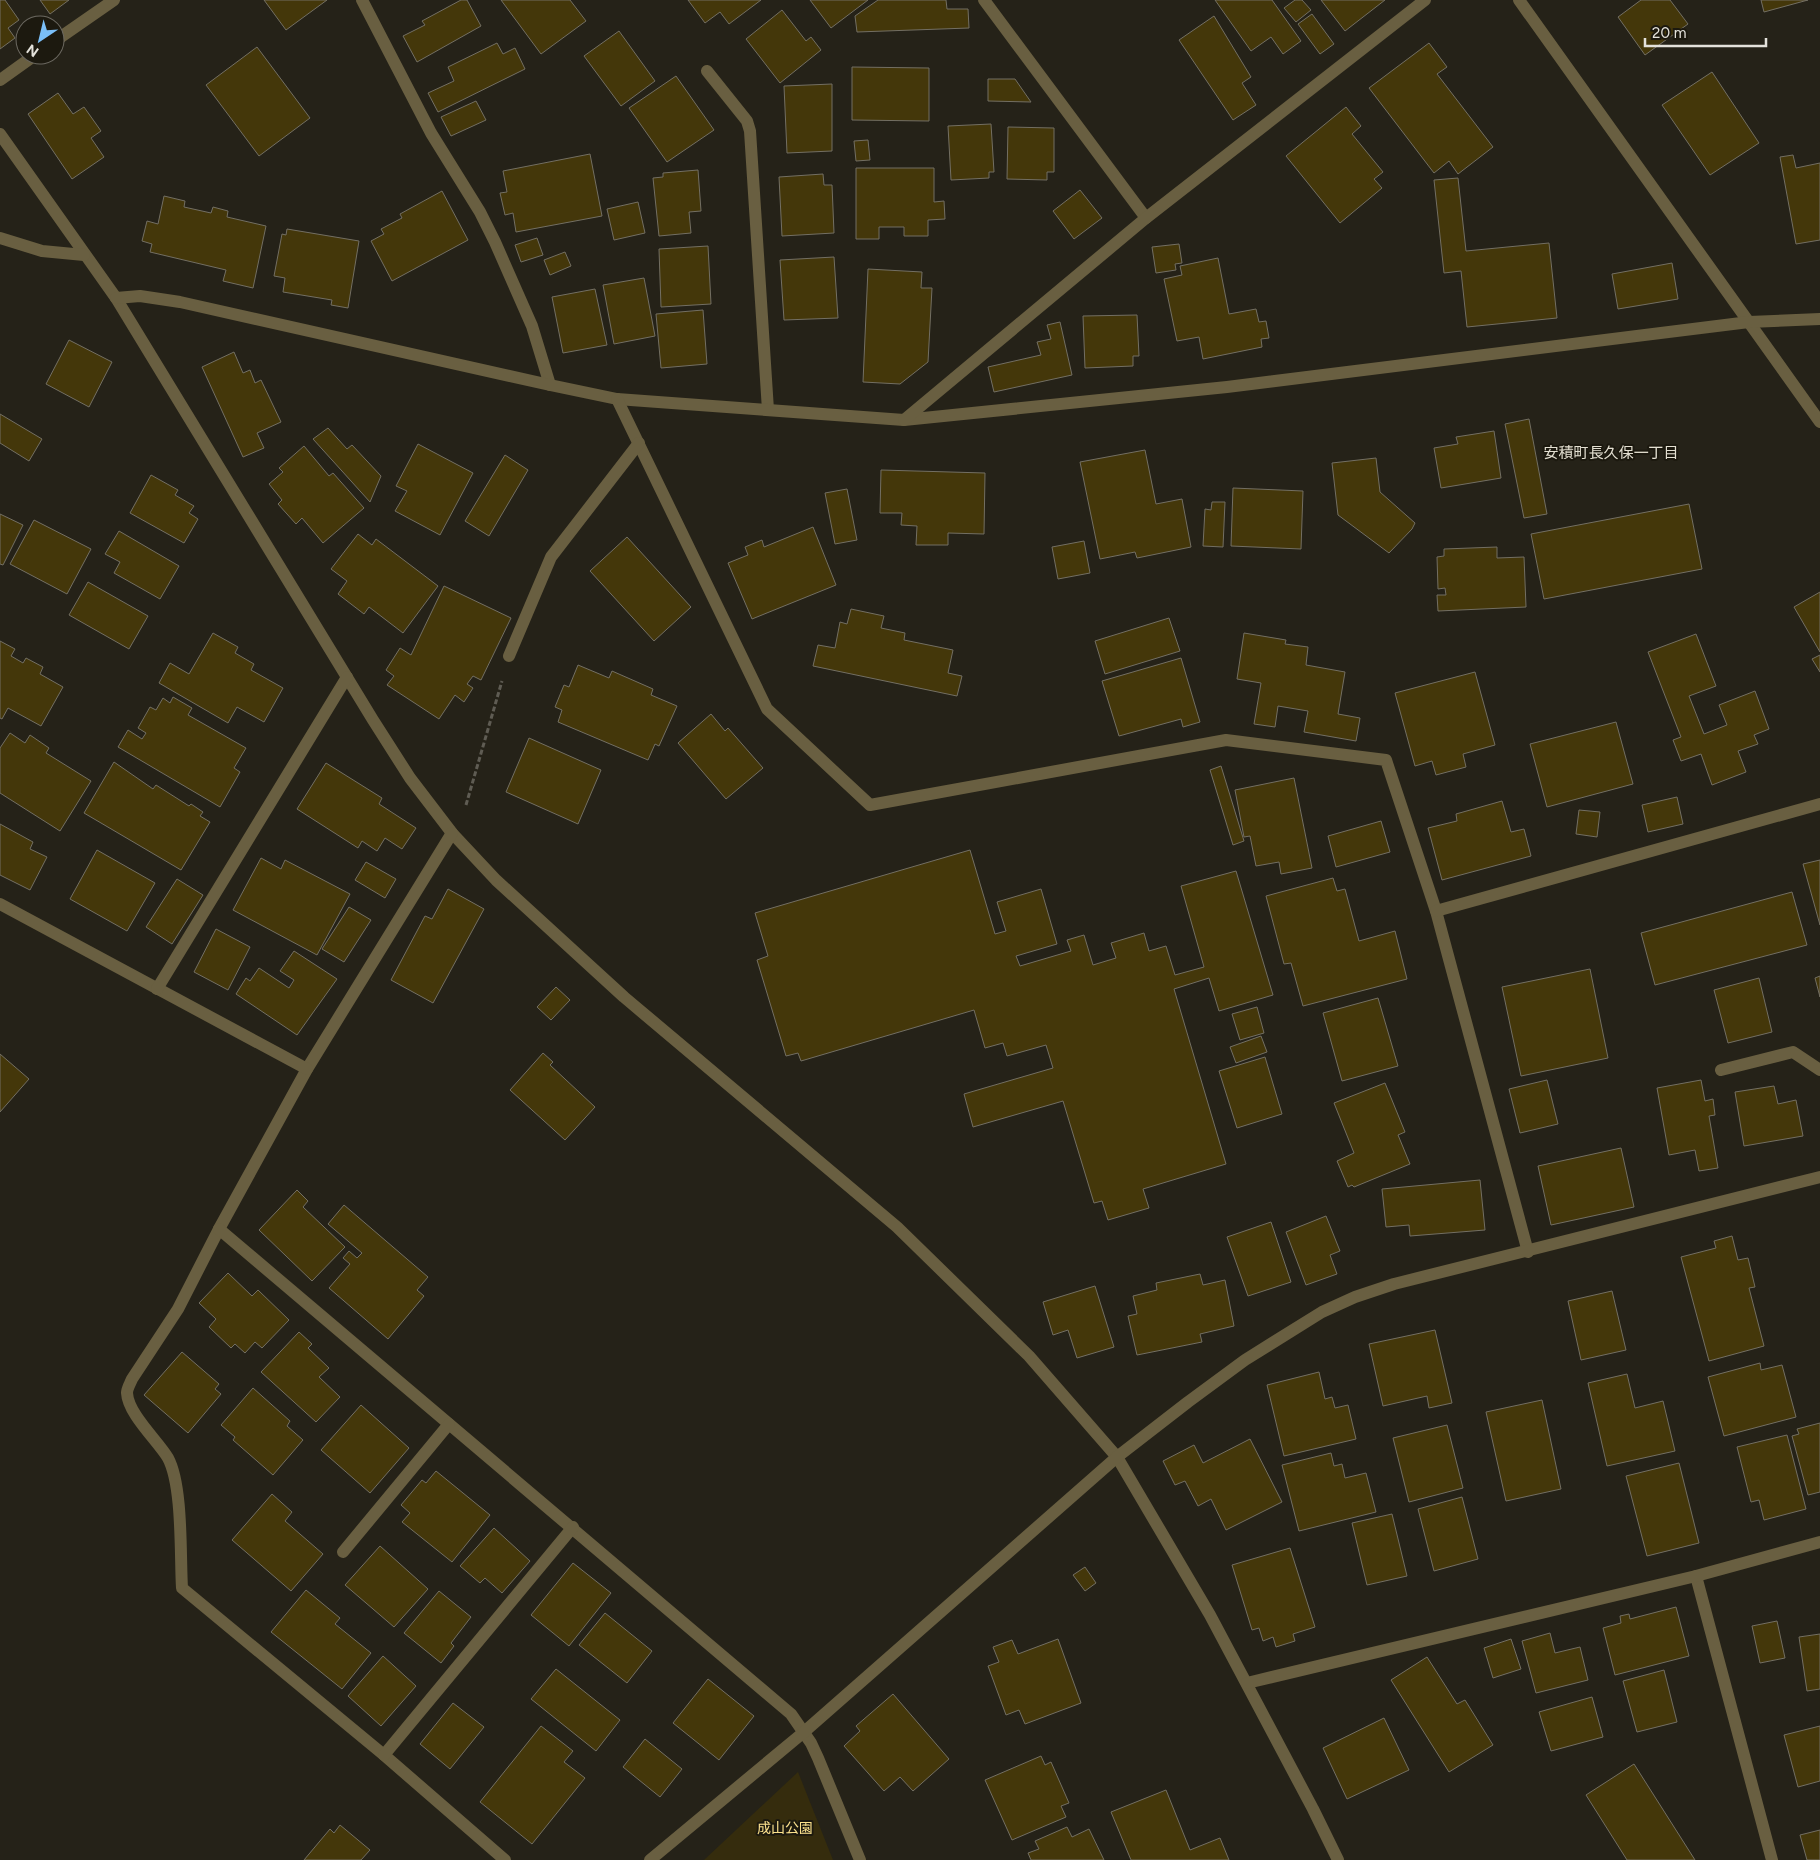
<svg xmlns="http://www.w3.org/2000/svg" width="1820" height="1860" font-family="Figtree,'Noto Sans JP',sans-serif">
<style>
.green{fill:#352c0d}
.building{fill:#44370a;stroke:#736f63}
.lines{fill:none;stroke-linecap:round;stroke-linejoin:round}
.path{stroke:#5f5c53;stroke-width:3;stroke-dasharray:5 2.5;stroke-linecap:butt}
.minor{stroke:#695f41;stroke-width:12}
.labels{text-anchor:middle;stroke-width:4;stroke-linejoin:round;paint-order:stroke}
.park-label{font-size:14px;fill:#fbe18d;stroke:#1c190f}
.neighbourhood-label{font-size:15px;fill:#e4e0d2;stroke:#1c190f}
</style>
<rect width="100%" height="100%" fill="#252218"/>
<!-- green -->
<polygon class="green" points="798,1772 833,1860 704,1860"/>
<!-- building -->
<g class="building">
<polygon points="0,0 5,0 19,20 8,28 15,38 0,49"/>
<polygon points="40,0 69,0 50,14"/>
<polygon points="264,0 327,0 286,30"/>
<polygon points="461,0 467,0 481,26 417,62 403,36 425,25 422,21"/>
<polygon points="501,0 570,0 586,21 541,54"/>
<polygon points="688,0 761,0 729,24 720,12 705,23"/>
<polygon points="810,0 868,0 831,28"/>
<polygon points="878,0 946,0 947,9 968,9 969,28 857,32 855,16"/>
<polygon points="1215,0 1272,0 1301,41 1283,54 1271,37 1251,51"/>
<polygon points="1295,0 1302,0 1311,10 1296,22 1284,8"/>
<polygon points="1321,0 1385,0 1345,31"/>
<polygon points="1641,0 1670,0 1688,24 1645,55 1618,17"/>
<polygon points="1761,0 1808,0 1764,12"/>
<polygon points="782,10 806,41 811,37 821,50 780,83 746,39"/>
<polygon points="1312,14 1334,44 1320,54 1298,24"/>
<polygon points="1214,16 1251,77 1242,83 1256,105 1233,120 1179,40"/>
<polygon points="619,31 655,81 621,106 584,56"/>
<polygon points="497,43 503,54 515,48 525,69 438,112 428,93 454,81 448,67"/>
<polygon points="1429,43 1447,67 1437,74 1493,147 1458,174 1449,161 1434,173 1369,88"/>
<polygon points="257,47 310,118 259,156 206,85"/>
<polygon points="852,67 929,68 929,121 852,120"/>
<polygon points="1712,72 1759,143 1710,175 1662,105"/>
<polygon points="676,76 714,130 667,162 629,108"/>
<polygon points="988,79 1015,79 1031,102 988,101"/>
<polygon points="832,84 832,151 787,153 784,86"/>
<polygon points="58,93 73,114 84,107 101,131 91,138 104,157 72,179 28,114"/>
<polygon points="476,101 486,120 451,136 441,117"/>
<polygon points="1346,107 1361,126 1352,134 1383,172 1374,179 1382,188 1340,223 1286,156"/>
<polygon points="991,124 994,172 989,172 989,178 951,180 948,126"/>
<polygon points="1008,127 1054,128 1054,172 1047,172 1047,180 1007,179"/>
<polygon points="868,140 870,160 856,161 854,141"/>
<polygon points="590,154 602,216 516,232 513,213 505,215 500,193 507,192 503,171"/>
<polygon points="1793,155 1796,168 1820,163 1820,240 1796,244 1780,157"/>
<polygon points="856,168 934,168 934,202 944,201 945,219 928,220 928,236 904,236 904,227 879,227 879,239 856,239"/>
<polygon points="698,170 701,211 689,212 691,233 659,236 653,178 663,177 663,173"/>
<polygon points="823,174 824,185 832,185 834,233 782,236 779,177"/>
<polygon points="1458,178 1466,251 1549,243 1557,318 1467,327 1461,271 1444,273 1434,180"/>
<polygon points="1080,190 1102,218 1074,239 1053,211"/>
<polygon points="442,191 468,240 392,281 371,241 384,234 381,229 402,218 400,214"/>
<polygon points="164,196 185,201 184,207 211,213 213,207 228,211 227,217 266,226 253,288 223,281 226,270 150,252 152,244 142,241 147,221 158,224"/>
<polygon points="638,202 645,233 614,240 607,209"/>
<polygon points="287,229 359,241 348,308 331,305 332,300 283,292 285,278 274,276 282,234 286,235"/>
<polygon points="537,238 543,255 521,262 515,245"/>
<polygon points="1179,244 1182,263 1175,264 1176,270 1156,273 1152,247"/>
<polygon points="708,246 711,304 661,307 659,249"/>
<polygon points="565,252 571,266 550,275 544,260"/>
<polygon points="834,257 838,318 784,320 780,260"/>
<polygon points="1218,258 1229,314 1256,309 1259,322 1266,321 1269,338 1261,339 1262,347 1203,359 1199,337 1177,341 1164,279 1182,275 1180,266"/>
<polygon points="1672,263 1678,299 1618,309 1612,274"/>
<polygon points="868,269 922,272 921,288 932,288 928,362 900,384 863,382"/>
<polygon points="644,278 655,336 614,344 603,285"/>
<polygon points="595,289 607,345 563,353 552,297"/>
<polygon points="703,310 707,364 661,368 656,314"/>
<polygon points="1137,315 1139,356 1133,356 1133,366 1085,368 1083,316"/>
<polygon points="1060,322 1072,375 994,392 988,367 1041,355 1037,342 1051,339 1047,325"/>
<polygon points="69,340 112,362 89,407 46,384"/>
<polygon points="234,352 243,373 250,370 255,383 261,380 281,422 257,433 264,448 243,457 202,367"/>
<polygon points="0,414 42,439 29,461 0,443"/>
<polygon points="1529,419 1547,514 1524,518 1505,424"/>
<polygon points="328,428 347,449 352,445 381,476 370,502 313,439"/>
<polygon points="1494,431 1501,478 1441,488 1434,448 1458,444 1456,437"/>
<polygon points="418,444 473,473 440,535 395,511 407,491 396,486"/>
<polygon points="304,446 329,476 333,473 364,508 323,543 302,518 296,524 278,504 282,500 269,484 283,472 279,468"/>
<polygon points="1145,450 1156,504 1182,499 1191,547 1137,558 1135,552 1100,559 1080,462"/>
<polygon points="505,455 528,470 489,536 465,521"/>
<polygon points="1376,458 1380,492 1415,523 1412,529 1389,553 1338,515 1332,463"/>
<polygon points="881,470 985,473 984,534 948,533 948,545 916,545 917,526 901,525 902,513 880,513"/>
<polygon points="151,475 178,490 175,495 194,506 189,513 198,519 184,543 130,513"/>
<polygon points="1233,488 1303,491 1301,549 1231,546"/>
<polygon points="847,489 857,540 835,544 825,493"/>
<polygon points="1212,502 1225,502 1223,547 1203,546 1205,509 1211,510"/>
<polygon points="1689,504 1702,569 1544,599 1531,534"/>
<polygon points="0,514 23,525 3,565 0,564"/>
<polygon points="34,520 91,549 67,594 10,564"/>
<polygon points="813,527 836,585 752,619 728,563 748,555 745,547 762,540 764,547"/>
<polygon points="119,531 179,566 160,599 114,573 120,562 105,554"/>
<polygon points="358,534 372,545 376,539 438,586 403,633 369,607 364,614 338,594 347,581 331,569"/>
<polygon points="627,537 691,607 654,641 590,571"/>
<polygon points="1084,541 1090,573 1058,579 1052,547"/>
<polygon points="1497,547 1497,558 1524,557 1526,607 1438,611 1437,595 1446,595 1445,588 1438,589 1437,557 1444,556 1444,549"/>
<polygon points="88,582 148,616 129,649 69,615"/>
<polygon points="444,586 511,618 481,680 473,676 467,684 473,688 464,702 455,695 439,719 387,685 394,676 386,670 400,648 411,655"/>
<polygon points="1820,592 1820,652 1794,607"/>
<polygon points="851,609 884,616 881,628 905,633 904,640 953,650 948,673 962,676 957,696 813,666 818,645 835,648 840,622 847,624"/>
<polygon points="1169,618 1180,651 1105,674 1095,641"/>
<polygon points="213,633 238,647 235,653 254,664 251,670 283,688 264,722 237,707 228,723 159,683 170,663 189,674"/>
<polygon points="1244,633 1286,640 1285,644 1308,647 1306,665 1345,672 1338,714 1360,718 1356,741 1304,732 1308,711 1278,706 1275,727 1254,724 1261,683 1237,679"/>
<polygon points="1696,634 1716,686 1689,696 1704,734 1727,725 1719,705 1755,691 1769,729 1754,735 1758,744 1738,751 1746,772 1712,785 1701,754 1681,761 1673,740 1681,737 1648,652"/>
<polygon points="0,641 15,649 11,656 23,663 26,658 43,667 40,674 63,687 41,726 8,708 2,719 0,718"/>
<polygon points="1820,655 1820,672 1812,659"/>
<polygon points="1181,658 1200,722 1183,727 1181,719 1119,736 1102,681"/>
<polygon points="578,665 609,678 612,671 653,689 651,695 677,706 659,746 655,744 648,760 558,722 562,710 555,707 564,685 569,687"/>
<polygon points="1475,672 1495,745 1463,754 1466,767 1436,775 1432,761 1415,766 1395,693"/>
<polygon points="173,697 192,708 188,715 246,748 234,768 240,772 220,807 118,747 128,730 142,739 146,733 138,728 150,707 156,710 163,698 170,703"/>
<polygon points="711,714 725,731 728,728 763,768 726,799 678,743"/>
<polygon points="1616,722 1633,784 1547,807 1530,744"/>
<polygon points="10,733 25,743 30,735 49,748 46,753 91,781 60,831 0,793 0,748"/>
<polygon points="529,738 601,770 578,824 506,792"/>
<polygon points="114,762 153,789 156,785 189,806 191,804 203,812 200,816 210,822 181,870 84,813"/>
<polygon points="326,763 382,798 379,804 416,828 402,849 385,838 377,851 362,841 358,848 297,809"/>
<polygon points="1221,766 1244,841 1233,845 1210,770"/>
<polygon points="1294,778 1312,868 1281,874 1279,862 1256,866 1250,836 1244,837 1235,790"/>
<polygon points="1677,797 1683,824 1648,832 1642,805"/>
<polygon points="1502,801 1511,832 1524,829 1531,856 1442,880 1428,828 1457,821 1456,814"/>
<polygon points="1579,810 1600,812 1597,837 1576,834"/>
<polygon points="1381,821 1390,852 1336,867 1328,836"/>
<polygon points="0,824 33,842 30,849 47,857 30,890 0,875"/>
<polygon points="97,850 155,883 127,931 70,899"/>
<polygon points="970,850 995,934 1006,931 997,902 1041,889 1057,944 1016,956 1020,966 1071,951 1067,940 1084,935 1093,965 1116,958 1111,943 1144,933 1149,951 1166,946 1175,975 1204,967 1181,886 1236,871 1273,995 1219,1011 1209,978 1174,989 1226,1164 1143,1189 1149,1208 1108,1220 1102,1201 1094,1203 1063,1101 973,1127 964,1094 1053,1068 1046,1045 1007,1056 1003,1043 985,1048 974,1010 801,1061 798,1053 786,1056 757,960 768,956 755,913"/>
<polygon points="261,858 281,869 285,860 350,894 317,955 233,910"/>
<polygon points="1820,860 1820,925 1803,864"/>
<polygon points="366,862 396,879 385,898 355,880"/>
<polygon points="1333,878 1337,891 1345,889 1359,941 1395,931 1407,979 1303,1006 1291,963 1284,964 1266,896"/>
<polygon points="177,879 203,895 172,944 146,927"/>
<polygon points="448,889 484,909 433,1003 391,980 425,916 432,919"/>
<polygon points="1792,892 1807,945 1655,985 1641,933"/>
<polygon points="349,907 371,920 344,962 322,949"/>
<polygon points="216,929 250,947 228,990 194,972"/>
<polygon points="294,951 337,979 297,1035 236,994 246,978 250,981 259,968 289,988 294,980 280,971"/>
<polygon points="1590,969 1608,1058 1521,1076 1502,987"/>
<polygon points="1820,976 1820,997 1815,978"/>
<polygon points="1759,978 1772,1032 1728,1043 1714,990"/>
<polygon points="556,987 570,1000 551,1020 537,1007"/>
<polygon points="1378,998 1398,1066 1342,1081 1323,1013"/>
<polygon points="1257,1007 1264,1033 1240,1040 1232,1014"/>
<polygon points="1261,1036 1267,1052 1236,1063 1230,1047"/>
<polygon points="543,1053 553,1062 550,1065 595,1107 565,1140 510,1090"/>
<polygon points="0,1054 29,1079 0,1112"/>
<polygon points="1265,1057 1282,1114 1237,1128 1219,1071"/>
<polygon points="1547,1080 1558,1124 1520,1133 1509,1089"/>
<polygon points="1701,1080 1705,1101 1713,1099 1715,1115 1709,1116 1718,1168 1699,1171 1695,1150 1669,1155 1657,1088"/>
<polygon points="1385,1083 1405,1132 1398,1135 1410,1164 1354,1187 1352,1185 1348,1187 1337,1161 1354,1153 1334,1103"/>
<polygon points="1774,1086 1778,1104 1796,1100 1803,1136 1744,1146 1735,1092"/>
<polygon points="1621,1148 1634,1207 1551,1225 1538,1166"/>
<polygon points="1480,1180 1485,1230 1410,1236 1409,1225 1386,1227 1382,1189"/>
<polygon points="297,1190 308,1201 303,1207 345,1247 312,1281 259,1230"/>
<polygon points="344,1205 428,1277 417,1290 424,1296 388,1339 329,1288 350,1264 343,1258 349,1251 357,1258 362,1253 328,1224"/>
<polygon points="1326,1216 1340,1251 1330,1255 1337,1274 1306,1285 1286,1232"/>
<polygon points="1271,1222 1291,1282 1248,1296 1227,1237"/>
<polygon points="1732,1236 1738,1260 1748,1258 1755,1287 1749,1288 1764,1346 1709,1361 1681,1257 1716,1248 1714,1241"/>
<polygon points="228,1273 252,1296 258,1290 289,1320 262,1348 255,1342 245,1353 235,1344 231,1348 209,1327 216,1319 199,1303"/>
<polygon points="1200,1274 1203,1285 1225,1280 1234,1326 1200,1334 1202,1342 1137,1355 1128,1316 1137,1314 1133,1296 1157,1290 1156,1283"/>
<polygon points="1095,1286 1114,1347 1077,1358 1068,1330 1053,1335 1043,1302"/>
<polygon points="1612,1291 1626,1350 1581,1360 1568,1301"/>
<polygon points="1435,1330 1452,1403 1429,1408 1427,1396 1383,1406 1369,1344"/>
<polygon points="299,1332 312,1344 308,1348 329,1368 319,1377 340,1397 316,1422 261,1372"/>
<polygon points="182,1352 219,1384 215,1389 221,1394 188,1433 144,1395"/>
<polygon points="1760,1363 1761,1370 1782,1365 1796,1417 1724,1436 1708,1377"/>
<polygon points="1319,1372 1325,1399 1332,1397 1335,1408 1348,1405 1356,1439 1284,1456 1267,1385"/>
<polygon points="1627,1374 1635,1408 1663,1401 1675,1451 1607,1466 1588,1383"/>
<polygon points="253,1388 290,1421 287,1426 303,1440 273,1475 233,1440 235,1437 221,1425"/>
<polygon points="1542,1400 1561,1489 1506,1501 1486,1412"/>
<polygon points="361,1405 409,1448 370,1493 321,1450"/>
<polygon points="1820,1423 1820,1492 1808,1495 1792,1436 1799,1434 1797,1429"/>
<polygon points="1447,1425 1463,1488 1409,1502 1393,1438"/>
<polygon points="1787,1435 1806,1509 1764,1520 1759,1500 1751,1502 1737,1447"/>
<polygon points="1250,1439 1282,1502 1226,1530 1211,1499 1198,1506 1185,1481 1175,1485 1163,1461 1194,1445 1203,1463"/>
<polygon points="1331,1453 1334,1466 1342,1464 1345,1478 1366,1473 1376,1512 1299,1531 1282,1465"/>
<polygon points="1679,1463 1699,1543 1647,1556 1626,1476"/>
<polygon points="436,1471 490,1515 452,1562 402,1522 410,1513 401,1505 422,1480 426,1483"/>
<polygon points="272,1494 292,1512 285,1521 323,1554 291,1591 232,1540"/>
<polygon points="1462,1497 1478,1559 1434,1571 1418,1509"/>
<polygon points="1392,1514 1407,1576 1367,1585 1352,1523"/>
<polygon points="494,1528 530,1561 502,1593 485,1578 480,1583 460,1566"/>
<polygon points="380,1546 428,1589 394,1627 345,1585"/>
<polygon points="1290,1548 1315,1627 1293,1634 1295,1641 1276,1647 1273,1637 1263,1641 1259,1628 1252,1630 1232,1565"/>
<polygon points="573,1563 611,1593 569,1646 531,1615"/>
<polygon points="1085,1567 1096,1583 1085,1591 1073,1575"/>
<polygon points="306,1590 340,1618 335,1624 371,1653 342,1689 271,1632"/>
<polygon points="439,1591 471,1617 451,1643 454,1646 441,1663 404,1633"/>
<polygon points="1676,1607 1689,1656 1615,1675 1603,1628 1621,1623 1620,1616 1629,1614 1630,1619"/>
<polygon points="605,1613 652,1651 627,1683 579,1645"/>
<polygon points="1777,1621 1785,1658 1760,1663 1752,1626"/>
<polygon points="1550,1633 1555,1653 1580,1647 1588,1680 1536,1693 1522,1641"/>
<polygon points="1820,1634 1820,1689 1807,1691 1799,1637"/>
<polygon points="1058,1639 1081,1703 1025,1724 1019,1710 1006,1715 988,1666 999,1662 993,1647 1012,1640 1018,1654"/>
<polygon points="1511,1639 1521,1669 1493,1678 1484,1648"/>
<polygon points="383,1656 416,1686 381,1726 348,1696"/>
<polygon points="1427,1657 1457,1704 1465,1700 1493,1745 1449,1772 1391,1680"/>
<polygon points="556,1669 620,1720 596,1751 531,1699"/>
<polygon points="1664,1670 1677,1722 1637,1732 1623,1681"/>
<polygon points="708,1679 754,1716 719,1760 673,1723"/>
<polygon points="893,1694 949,1759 913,1791 900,1777 884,1791 844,1746 860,1731 856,1726"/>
<polygon points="1592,1697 1603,1737 1551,1751 1539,1712"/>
<polygon points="453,1703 484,1727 450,1769 420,1744"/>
<polygon points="1384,1718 1409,1770 1347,1799 1323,1748"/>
<polygon points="541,1726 573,1751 564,1762 585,1778 532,1844 480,1802"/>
<polygon points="1820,1726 1820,1781 1798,1787 1784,1735"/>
<polygon points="645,1739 682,1769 660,1797 623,1767"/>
<polygon points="1041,1756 1045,1765 1051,1762 1069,1803 1061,1806 1066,1817 1012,1840 985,1780"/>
<polygon points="1634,1764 1695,1860 1627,1860 1586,1795"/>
<polygon points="1166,1790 1190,1850 1220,1838 1229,1860 1131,1860 1111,1812"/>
<polygon points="340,1825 370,1850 361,1860 304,1860 330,1829 334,1833"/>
<polygon points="1067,1827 1072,1837 1089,1829 1104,1860 1031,1860 1028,1853 1039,1849 1035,1841"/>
<polygon points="1820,1830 1820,1860 1807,1860 1800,1835"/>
</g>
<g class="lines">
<!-- path -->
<polyline class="path" points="466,805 502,681"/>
<!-- minor -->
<g class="minor">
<polyline points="362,0 431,133 480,212 495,242 532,326 550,385"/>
<polyline points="984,0 1146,218"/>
<polyline points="1519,0 1820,422"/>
<polyline points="55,41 114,0"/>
<polyline points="707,71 747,121 750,131 768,410"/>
<polyline points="0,80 35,55"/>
<polyline points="0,134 116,298 373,720 410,778 452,833 496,880 624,997 897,1227 1029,1356 1117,1457 1210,1615 1313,1809 1338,1860"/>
<polyline points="0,238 42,251 84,255"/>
<polyline points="116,298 140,296 180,302 550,385 617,399 904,420 1227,387 1749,322 1820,319"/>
<polyline points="617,399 767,709 870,805 1226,740 1386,760 1436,911 1528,1252"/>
<polyline points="904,420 1146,218 1425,0"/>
<polyline points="509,656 551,557 639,443"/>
<path d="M452 833 307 1069 219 1229 178 1309 132 1379C130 1384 127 1388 127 1393 128 1414 158 1441 168 1458 183 1486 180 1555 182 1588L384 1755 505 1860"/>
<polyline points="0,904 307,1069"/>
<polyline points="1436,911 1820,804"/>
<polyline points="157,989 347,677"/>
<polyline points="1721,1070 1793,1052 1820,1070"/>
<polyline points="219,1229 791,1714 811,1743 818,1758 860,1860"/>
<polyline points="343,1552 449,1424"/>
<polyline points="1696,1576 1772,1860"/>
<polyline points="1247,1683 1696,1576 1820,1542"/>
<polyline points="384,1755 573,1527"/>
<polyline points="650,1860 804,1732 1117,1457 1188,1402 1245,1360 1322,1312 1355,1297 1394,1284 1820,1177"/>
</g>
</g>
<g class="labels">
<!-- park labels -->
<g class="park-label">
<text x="785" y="1833">成山公園</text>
</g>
<!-- neighbourhood labels -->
<g class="neighbourhood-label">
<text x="1611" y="458">安積町長久保一丁目</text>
</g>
</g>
<!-- north arrow -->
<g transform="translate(40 40) rotate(215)"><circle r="24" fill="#1c190f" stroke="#6c6961"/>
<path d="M0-4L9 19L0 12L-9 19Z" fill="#7abff8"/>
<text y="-8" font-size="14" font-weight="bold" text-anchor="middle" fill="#e4e2db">N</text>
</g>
<!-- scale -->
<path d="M1645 38v8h121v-8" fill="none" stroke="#e4e2db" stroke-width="2.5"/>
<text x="1652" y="38" font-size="15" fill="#e4e2db" stroke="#1c190f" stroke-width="4" paint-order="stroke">20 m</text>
</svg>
